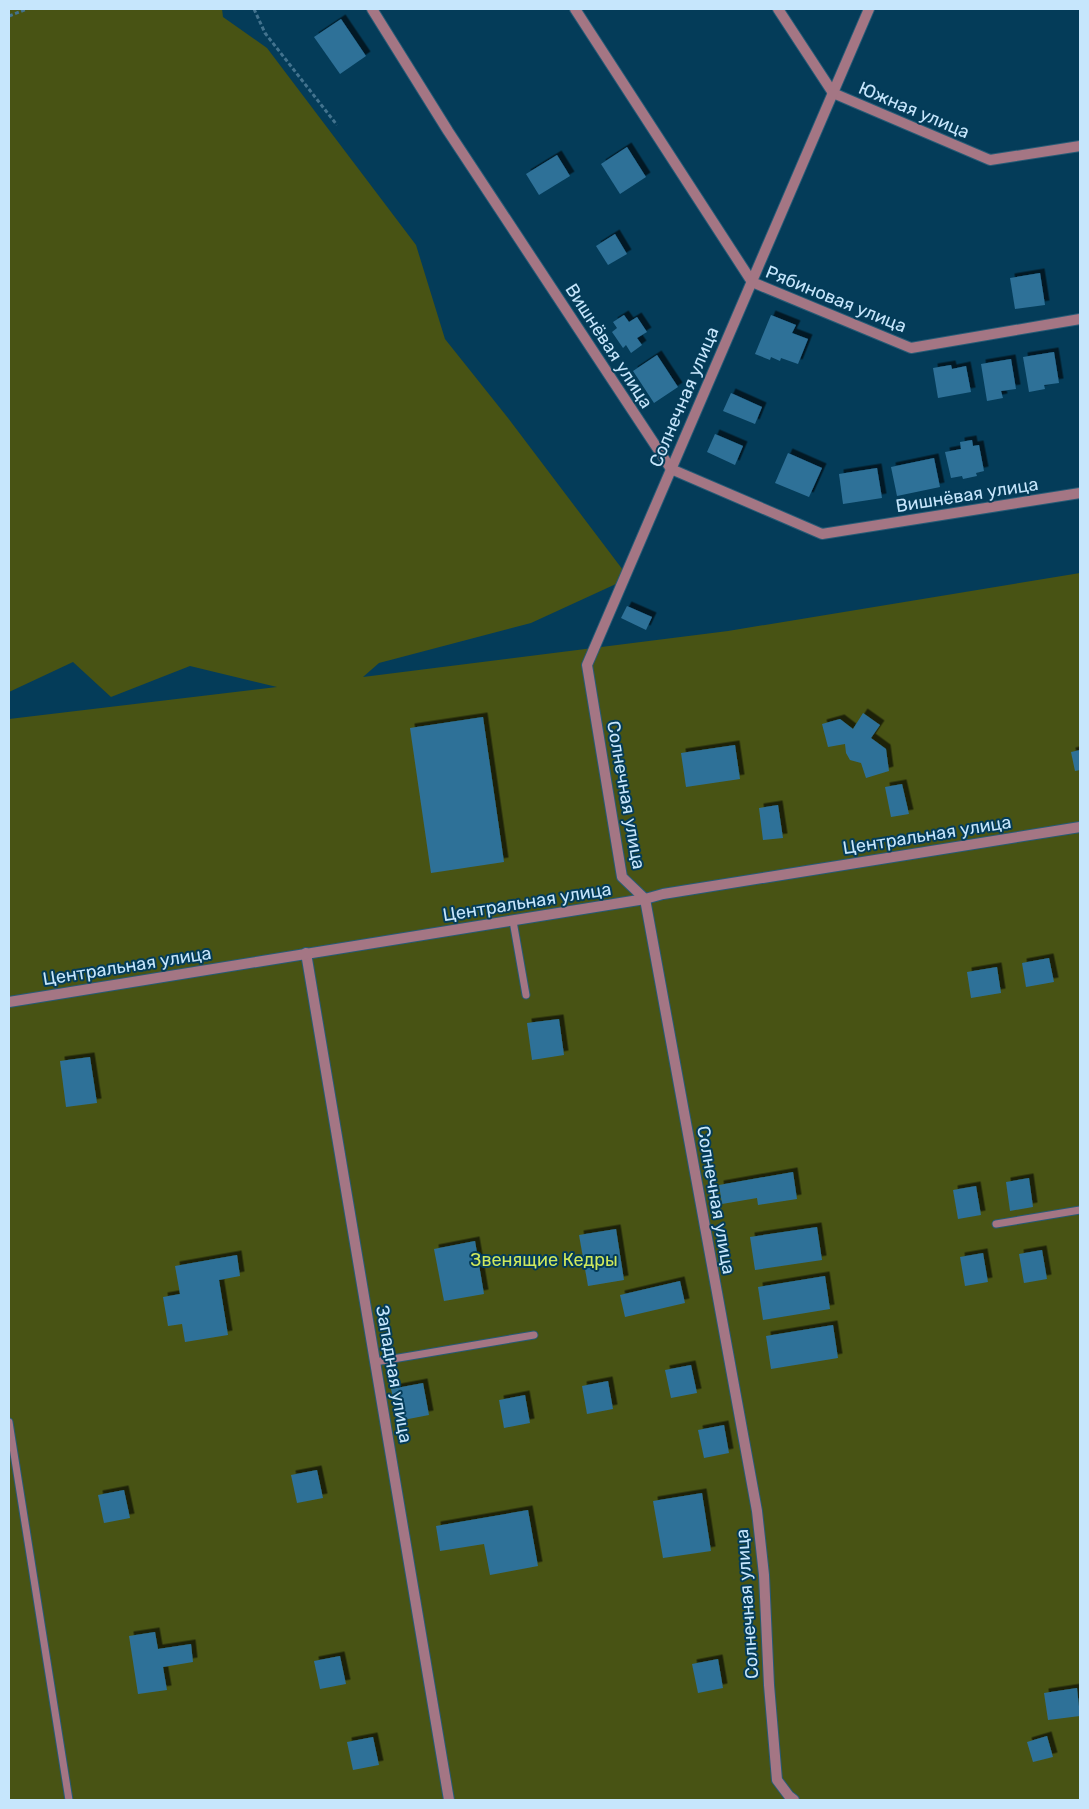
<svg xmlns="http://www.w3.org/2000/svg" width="1089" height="1809" font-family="Rubik,sans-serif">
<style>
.green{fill:#485314}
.building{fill:#2f7198;filter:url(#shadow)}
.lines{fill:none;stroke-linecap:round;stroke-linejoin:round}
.lane-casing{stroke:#275b76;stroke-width:9}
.street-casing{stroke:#275b76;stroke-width:12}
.path{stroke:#43738e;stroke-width:3;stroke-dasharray:4 2.5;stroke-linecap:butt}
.lane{stroke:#a47684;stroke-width:7}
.street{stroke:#a47684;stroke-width:10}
.labels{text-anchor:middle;stroke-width:4;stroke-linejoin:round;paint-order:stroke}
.street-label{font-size:18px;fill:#c6e6fc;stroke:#043c59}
.park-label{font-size:18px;fill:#cfe85c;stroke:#043c59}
</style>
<defs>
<filter id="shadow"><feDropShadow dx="4.5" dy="-4.5" stdDeviation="0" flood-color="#0009"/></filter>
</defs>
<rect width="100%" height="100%" fill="#043c59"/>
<!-- green -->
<polygon class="green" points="9,9 222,9 223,17 267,48 416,245 445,339 508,418 629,578 531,623 379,663 363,677 728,631 1080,573 1080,1800 9,1800 9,719 277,687 190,666 111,697 73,662 9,692"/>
<!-- building -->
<g class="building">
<polygon points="341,19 366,56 340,74 314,37"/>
<polygon points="627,147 646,177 620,194 601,164"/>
<polygon points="557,155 570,176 539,195 526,174"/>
<polygon points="615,234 627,254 608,265 596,246"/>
<polygon points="1040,273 1045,305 1015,309 1010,278"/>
<polygon points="624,315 629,322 637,317 647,332 637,338 642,345 631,353 626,345 623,348 612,332 617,328 613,322"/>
<polygon points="771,315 796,325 792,333 808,339 798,364 781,358 780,361 771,357 770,360 755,354"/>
<polygon points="1054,352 1059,383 1044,385 1045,389 1029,392 1023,357"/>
<polygon points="657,355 678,387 654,403 633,371"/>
<polygon points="1011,359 1016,389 1001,391 1003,398 987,401 981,364"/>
<polygon points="951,365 952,369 966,366 971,392 938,398 933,368"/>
<polygon points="731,393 762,407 755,424 723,411"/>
<polygon points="715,434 743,446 735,465 707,452"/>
<polygon points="972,440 973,446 979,445 984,471 976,473 977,476 963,479 962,476 951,478 945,452 961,449 960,442"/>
<polygon points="788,453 822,468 809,497 775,483"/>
<polygon points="934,458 940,487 897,496 891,467"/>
<polygon points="877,468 882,498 843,504 839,474"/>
<polygon points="627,606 652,617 646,630 621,618"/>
<polygon points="863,713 880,725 871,738 886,749 889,771 866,778 861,763 850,760 846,753 845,744 828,747 822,724 840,719 853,729"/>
<polygon points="483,717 504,862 431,873 410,728"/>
<polygon points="735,745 740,779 686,787 681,753"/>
<polygon points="1080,750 1080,770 1075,771 1071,752"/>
<polygon points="902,784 909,814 891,817 885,787"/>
<polygon points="778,805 783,838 763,840 759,808"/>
<polygon points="1049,958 1054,982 1026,987 1022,963"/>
<polygon points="997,967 1001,993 971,998 967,972"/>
<polygon points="559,1019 564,1055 532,1060 527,1023"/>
<polygon points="90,1057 97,1103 66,1107 60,1061"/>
<polygon points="793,1172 797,1199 758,1205 757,1198 722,1204 719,1185"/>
<polygon points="1029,1178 1033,1207 1010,1211 1006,1182"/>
<polygon points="976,1186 981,1215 958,1219 953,1190"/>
<polygon points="817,1227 822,1260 755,1270 750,1237"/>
<polygon points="616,1229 624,1280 588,1286 579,1235"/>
<polygon points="475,1241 484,1294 444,1301 434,1249"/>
<polygon points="1042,1250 1047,1279 1024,1283 1019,1254"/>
<polygon points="983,1253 988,1282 965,1286 960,1257"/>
<polygon points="237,1255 240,1276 219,1280 228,1335 185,1342 182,1324 168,1326 163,1297 180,1294 175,1266"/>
<polygon points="825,1276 830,1309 763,1320 758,1287"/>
<polygon points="680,1281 685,1303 625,1317 620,1295"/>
<polygon points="833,1325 838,1358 771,1369 766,1336"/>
<polygon points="691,1365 697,1393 671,1398 665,1370"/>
<polygon points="608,1381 613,1409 587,1414 582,1386"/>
<polygon points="423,1383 429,1415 398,1421 391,1389"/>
<polygon points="525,1395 530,1423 504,1428 499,1400"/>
<polygon points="724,1425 729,1453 704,1458 698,1430"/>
<polygon points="317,1470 323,1498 297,1503 291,1475"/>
<polygon points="124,1490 130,1518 104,1523 98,1495"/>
<polygon points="702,1493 711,1551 663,1558 653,1501"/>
<polygon points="528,1510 538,1566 490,1575 484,1544 440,1551 436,1526"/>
<polygon points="155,1632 158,1649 191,1644 193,1662 163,1667 167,1690 138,1694 129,1636"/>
<polygon points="340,1656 346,1684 320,1689 314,1661"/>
<polygon points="718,1659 723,1688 698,1693 692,1664"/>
<polygon points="1077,1688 1080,1716 1048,1720 1044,1693"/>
<polygon points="1047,1736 1053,1757 1033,1762 1027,1742"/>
<polygon points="373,1737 379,1765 353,1770 347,1742"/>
</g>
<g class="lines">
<!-- lane casing -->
<g class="lane-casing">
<g id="lane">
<polyline points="513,921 526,995"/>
<polyline points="996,1224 1080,1210"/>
<polyline points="375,1362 534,1335"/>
<polyline points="9,1422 69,1800"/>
</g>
</g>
<!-- street casing -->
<g class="street-casing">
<g id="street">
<polyline points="372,9 448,131 671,469 822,534 1080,493"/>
<polyline points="575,9 752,282 911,348 1080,319"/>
<polyline points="778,9 833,93 990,160 1080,146"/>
<polyline points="306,953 449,1800"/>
<polyline points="9,1002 645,899 663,894 1080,827"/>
<polyline points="794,1800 789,1796 777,1780 769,1685 764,1575 757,1511 645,899 622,877 587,665 869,9"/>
</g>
</g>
<!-- path -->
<g class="path">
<polyline points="254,9 265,33 337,125"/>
<polyline points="9,16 27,9"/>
</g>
<!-- lane -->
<use href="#lane" class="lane"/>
<!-- street -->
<use href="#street" class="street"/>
</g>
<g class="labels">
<!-- street labels -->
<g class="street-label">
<text transform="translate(914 110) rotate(23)" y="6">Южная улица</text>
<text transform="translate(836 299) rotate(22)" y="6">Рябиновая улица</text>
<text transform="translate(609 346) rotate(57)" y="6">Вишнёвая улица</text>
<text transform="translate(684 397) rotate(-67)" y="6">Солнечная улица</text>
<text transform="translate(967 495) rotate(-9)" y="6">Вишнёвая улица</text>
<text transform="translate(626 795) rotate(80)" y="6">Солнечная улица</text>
<text transform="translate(927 835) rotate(-9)" y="6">Центральная улица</text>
<text transform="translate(527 902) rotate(-9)" y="6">Центральная улица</text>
<text transform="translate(127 966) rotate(-9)" y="6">Центральная улица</text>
<text transform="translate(716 1200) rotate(80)" y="6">Солнечная улица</text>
<text transform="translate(394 1374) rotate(80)" y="6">Западная улица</text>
<text transform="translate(747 1604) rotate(-94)" y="6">Солнечная улица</text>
</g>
<!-- park labels -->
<g class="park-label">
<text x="544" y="1266">Звенящие Кедры</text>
</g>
</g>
<!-- border -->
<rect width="1089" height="1809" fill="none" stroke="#c6e6fc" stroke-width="20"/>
</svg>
